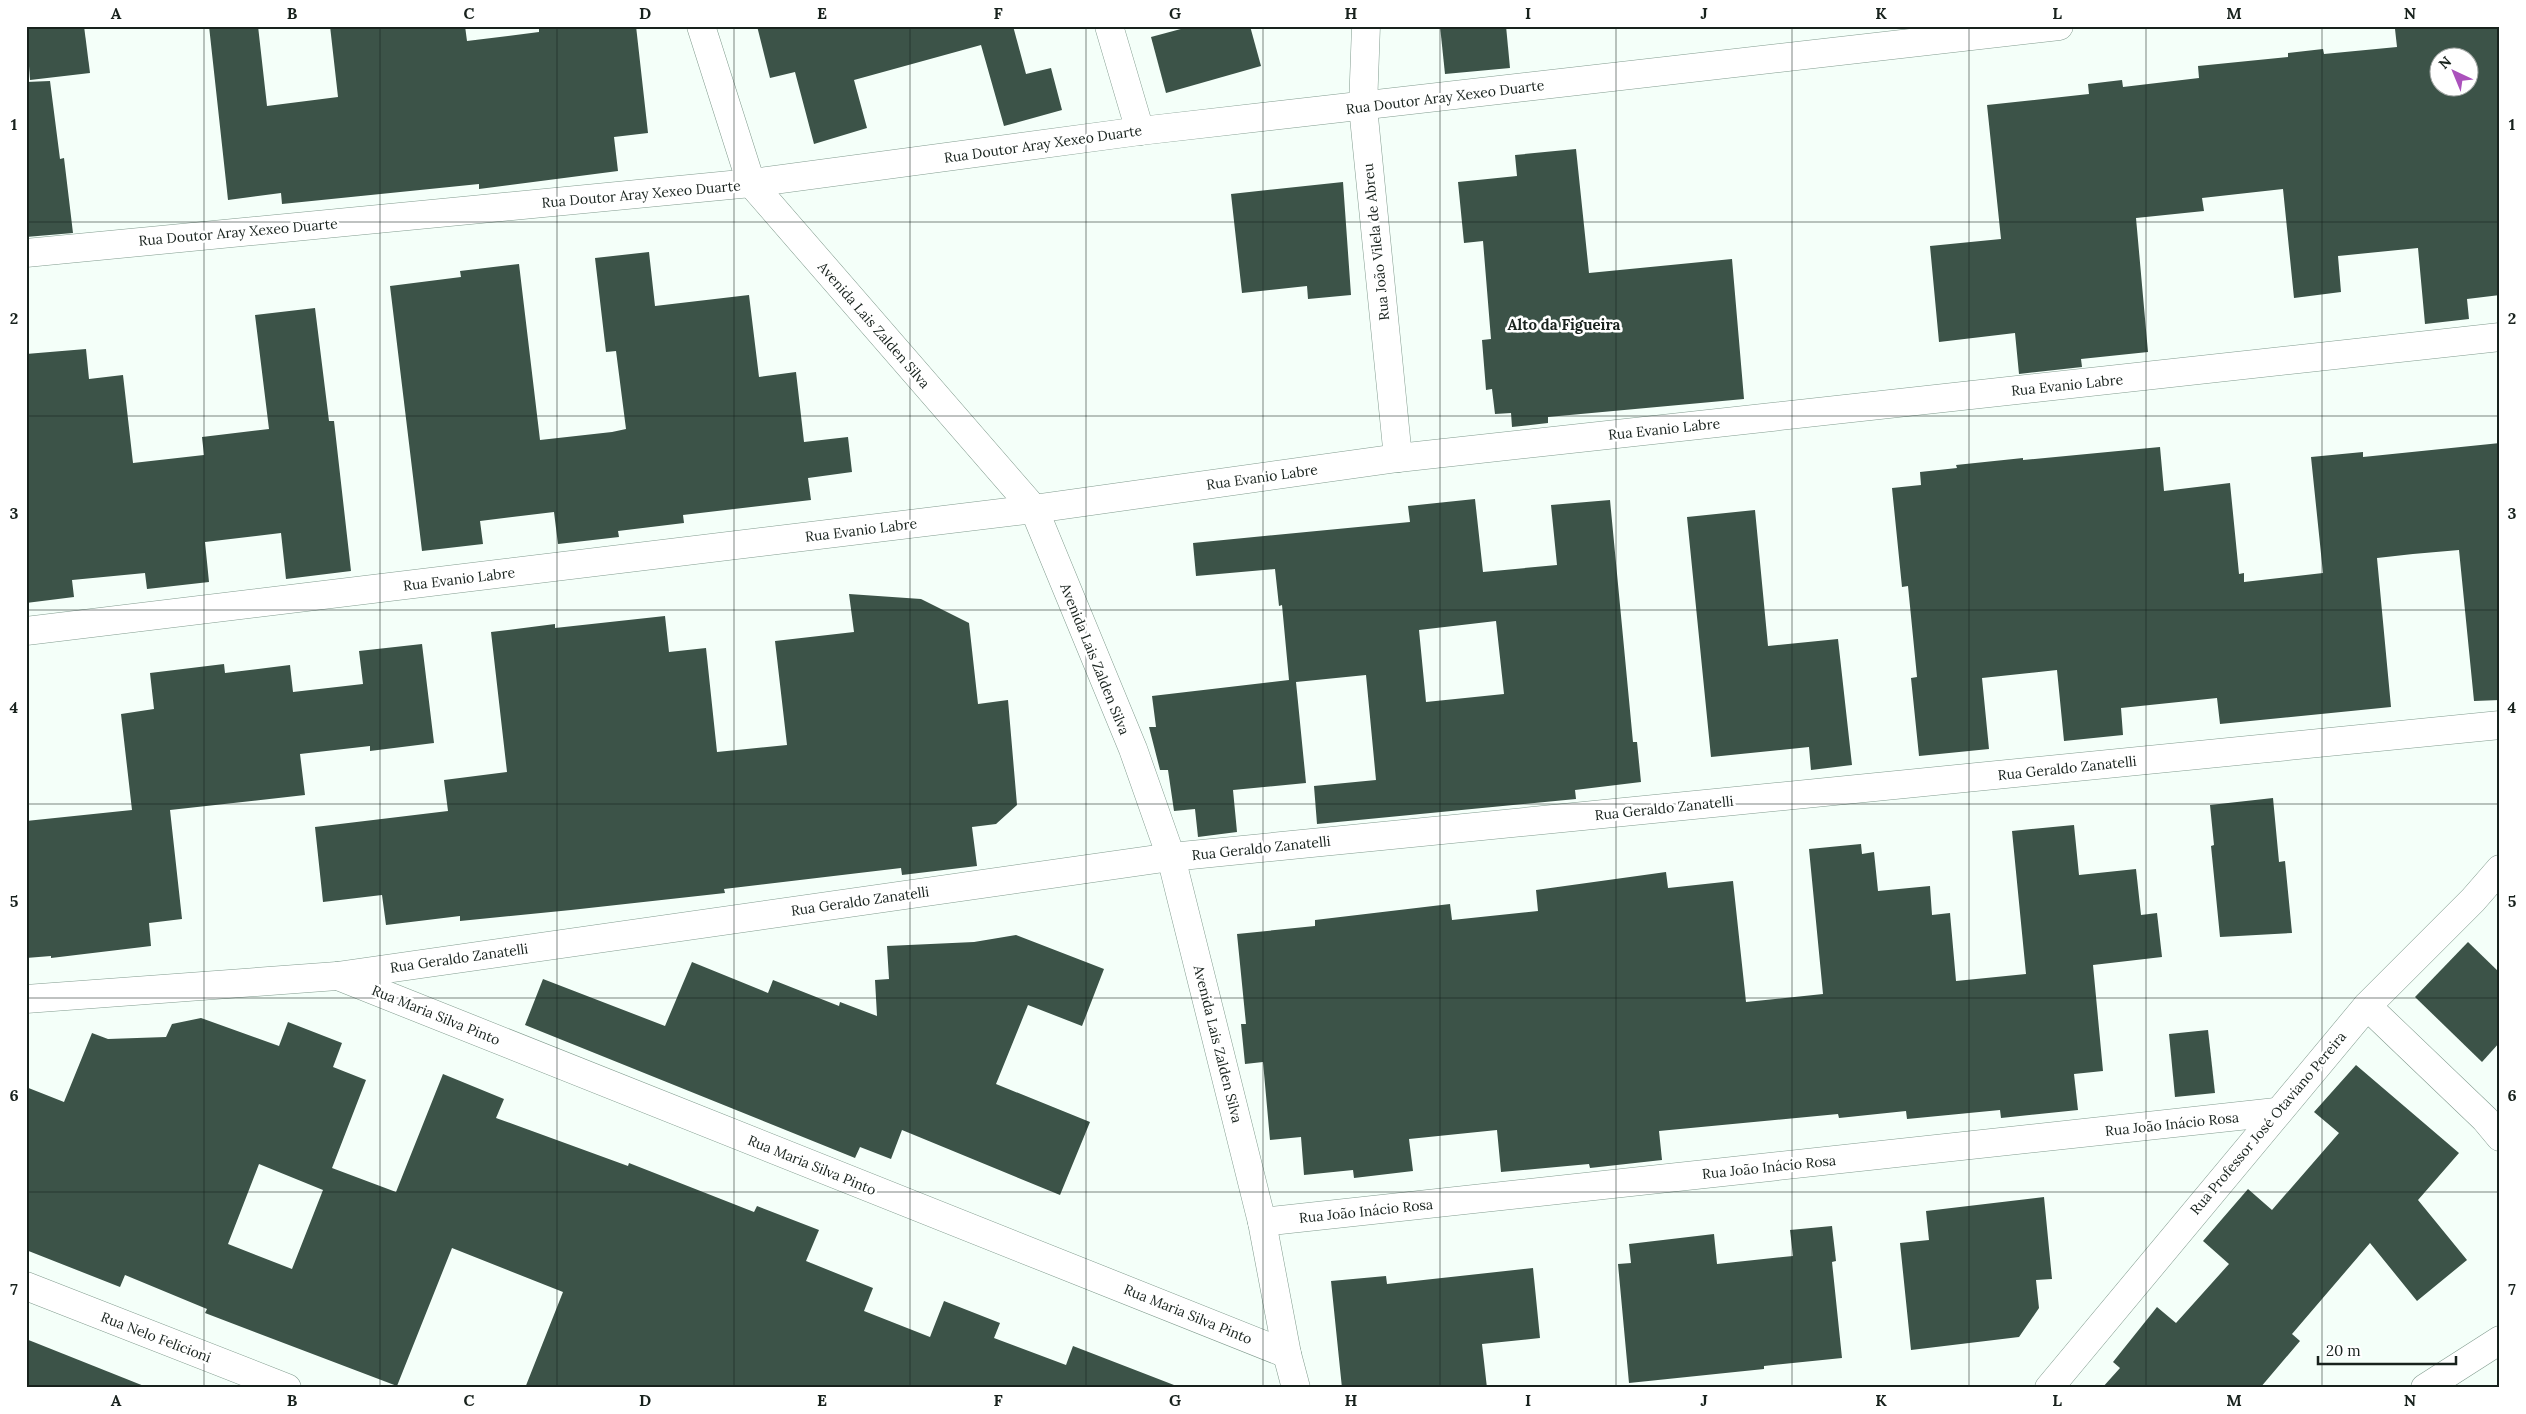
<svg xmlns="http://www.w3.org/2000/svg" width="2526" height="1414" font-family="Lora,serif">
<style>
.building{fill:#3c5348;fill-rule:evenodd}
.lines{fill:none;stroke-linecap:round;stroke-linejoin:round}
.street-casing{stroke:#829c8f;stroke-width:29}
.street{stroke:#fff;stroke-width:28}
.grid{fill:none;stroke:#18221d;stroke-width:1;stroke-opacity:0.55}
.labels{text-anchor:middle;stroke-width:5;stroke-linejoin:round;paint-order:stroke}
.street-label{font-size:14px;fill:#18221d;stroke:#fff}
.neighbourhood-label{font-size:15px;font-weight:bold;fill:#18221d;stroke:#fff}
.neatline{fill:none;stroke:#18221d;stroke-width:2}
.grid-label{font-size:16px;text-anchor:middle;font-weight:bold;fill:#18221d}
</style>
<rect width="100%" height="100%" fill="#f4fff9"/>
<!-- building -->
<g class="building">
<polygon points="26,26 84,26 90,73 30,80"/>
<polygon points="209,26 258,26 267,106 338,97 330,26 465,26 467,41 539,32 539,26 636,26 648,133 614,137 618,171 479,189 479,184 282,204 281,193 228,200"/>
<polygon points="757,26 1013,26 1026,74 1051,68 1062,110 1004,126 981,45 854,80 867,128 814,144 795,72 770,78"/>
<polygon points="1192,26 1250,26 1261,66 1166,93 1151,37"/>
<polygon points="1440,26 1506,26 1510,68 1445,74"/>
<path d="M2418 26H2500V295L2467 299 2469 319 2425 324 2418 248 2338 256 2341 292 2294 298 2283 189 2202 198 2204 211 2136 218 2148 352 2081 359 2082 367 2019 374 2015 333 1939 342 1930 246 2001 239 1987 105 2089 94 2088 84 2122 80 2123 87 2199 78 2198 66 2288 57V53L2323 49 2324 54 2397 47 2395 29ZM2438 58H2468V88H2438Z"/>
<polygon points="50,81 60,159 64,158 73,233 26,237 26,82"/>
<polygon points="1576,149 1589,273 1732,259 1744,399 1548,417 1548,423 1512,427 1511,413 1495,414 1492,389 1486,390 1482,340 1491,339 1483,241 1464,243 1458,182 1517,176 1515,155"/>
<polygon points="1343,182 1351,295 1308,299 1307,286 1242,293 1231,194"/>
<polygon points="649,252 655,306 749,295 759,377 796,372 804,442 848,437 852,472 808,478 811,500 683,515 684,523 618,531 619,537 558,544 554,512 480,521 483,544 422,551 390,286 461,277 460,271 519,264 540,440 612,432 626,429 616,351 606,352 595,258"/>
<polygon points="315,308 329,421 334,421 351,571 286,579 281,533 205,542 209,582 147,589 145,573 72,580 74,597 26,603 26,354 86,349 89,379 123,375 133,463 204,455 202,437 269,429 255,315"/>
<polygon points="2500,443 2500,700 2474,701 2459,550 2413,554 2377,558 2391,707 2220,724 2217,698 2121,708 2123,735 2064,741 2057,670 1982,678 1989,749 1919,756 1911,678 1917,677 1908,586 1902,587 1892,488 1921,485 1920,472 1957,468 1956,465 2023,458 2023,460 2160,447 2164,491 2230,483 2239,574 2244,573 2244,582 2323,573 2311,457 2363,452 2363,457"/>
<path d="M1475 499 1483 572 1557 565 1551 505 1610 500 1633 742H1637L1641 782 1575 790 1576 799 1317 824 1314 786 1376 780 1366 675 1296 682 1306 783 1233 790 1237 832 1198 837 1195 809 1174 811 1168 770H1160L1149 727H1156L1152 696 1289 680 1282 605 1279 606 1275 569 1196 576 1193 543 1410 522 1408 506ZM1496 621 1504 694 1426 702 1419 630Z"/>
<polygon points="1755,510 1768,646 1838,639 1852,765 1811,770 1809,747 1711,757 1687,517"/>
<polygon points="849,594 921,599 969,623 978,704 1008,700 1017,805 996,824 972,827 977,866 902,875 901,868 724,889 725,893 571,910 460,921 460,916 386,925 382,895 323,902 315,827 448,811 444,780 507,772 491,632 555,624 555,628 665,616 669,652 706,648 717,752 787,745 775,641 854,632"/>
<polygon points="422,644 434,743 370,751 370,746 300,754 305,795 170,810 182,919 149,923 151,946 51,958 51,956 26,958 26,821 132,810 121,714 154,709 150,673 224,664 225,673 290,665 293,692 363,684 359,651"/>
<polygon points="2273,798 2279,862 2285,861 2292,933 2220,937 2211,846 2214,845 2210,805"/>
<polygon points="2074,825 2079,875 2136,869 2141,915 2157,913 2162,957 2093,965 2103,1071 2074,1074 2078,1110 2001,1118 2000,1110 1907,1119 1906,1111 1839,1118 1838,1114 1659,1131 1662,1160 1590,1168 1589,1164 1501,1172 1497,1130 1409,1139 1413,1171 1354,1178 1353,1170 1304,1175 1301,1137 1270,1140 1263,1062 1245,1064 1241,1024 1246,1024 1237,934 1315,926 1315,920 1450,904 1452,920 1538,911 1536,890 1666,872 1668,888 1733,881 1746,1002 1823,994 1809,849 1861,844 1862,854 1874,852 1878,891 1930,886 1932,915 1950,913 1956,981 2026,974 2012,831"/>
<polygon points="1016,935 1104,969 1082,1026 1028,1005 996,1084 1090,1122 1060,1195 902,1130 891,1159 860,1147 855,1158 525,1025 543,979 665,1026 692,962 768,993 773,980 839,1006 840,1002 877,1016 875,980 889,979 887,946 974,942"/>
<polygon points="2468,942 2500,973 2500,1042 2482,1062 2415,997"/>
<path d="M201 1018 279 1046 288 1022 342 1043 333 1067 366 1080 332 1168 396 1192 443 1074 504 1099 496 1118 628 1166 629 1163 754 1212 757 1206 819 1230 806 1261 873 1288 864 1311 930 1337 944 1301 1000 1323 994 1338 1066 1365 1073 1346 1174 1385 1173 1388H525L563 1292 452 1248 397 1386 205 1313 207 1309 125 1275 120 1287 26 1250V1087L64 1102 92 1033 108 1039 166 1037 172 1024ZM259 1164 323 1190 292 1269 228 1244Z"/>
<polygon points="2208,1030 2215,1093 2175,1097 2169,1034"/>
<polygon points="2356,1065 2459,1153 2418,1200 2467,1260 2417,1301 2370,1243 2292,1334 2300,1341 2260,1388 2102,1388 2120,1368 2113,1362 2157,1307 2176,1323 2229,1264 2203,1241 2248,1189 2272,1210 2339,1133 2314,1112"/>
<polygon points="2044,1197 2052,1279 2036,1280 2039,1308 2019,1337 1911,1350 1900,1243 1929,1240 1926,1211"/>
<polygon points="1832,1226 1836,1261 1832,1262 1842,1358 1764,1366 1764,1369 1629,1383 1618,1264 1631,1263 1629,1244 1714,1234 1717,1264 1793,1256 1790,1230"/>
<polygon points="1533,1268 1540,1338 1482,1344 1487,1388 1342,1388 1331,1281 1386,1276 1387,1284"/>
<polygon points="26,1339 144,1386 144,1388 26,1388"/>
</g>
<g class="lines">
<!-- street casing -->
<g class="street-casing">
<g id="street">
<polyline points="701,26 751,183 1034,509 1133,749 1171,857 1262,1222 1287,1354 1296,1388"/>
<polyline points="1109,26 1140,131"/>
<polyline points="1366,26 1363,107 1398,458"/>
<polyline points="26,253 751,183 1140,131 2059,26"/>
<polyline points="26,631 1034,509 1398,458 2500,337"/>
<polyline points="338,976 1287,1354"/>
<polyline points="26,999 337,976 1171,857 2500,725"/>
<polyline points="2367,1006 2485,1119 2500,1137"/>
<polyline points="1262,1222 2276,1112"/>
<polyline points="26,1286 287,1388"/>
<polyline points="2049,1388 2367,1006 2473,900 2500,869"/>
<polyline points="2425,1388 2500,1340"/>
</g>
</g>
<!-- street -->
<use href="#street" class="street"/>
</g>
<!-- grid -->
<path class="grid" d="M204 26V1388M380 26V1388M557 26V1388M734 26V1388M910 26V1388M1086 26V1388M1263 26V1388M1440 26V1388M1616 26V1388M1792 26V1388M1969 26V1388M2146 26V1388M2322 26V1388M26 222H2500M26 416H2500M26 610H2500M26 804H2500M26 998H2500M26 1192H2500"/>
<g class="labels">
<!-- street labels -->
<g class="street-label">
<text transform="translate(1445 97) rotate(-7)" y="5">Rua Doutor Aray Xexeo Duarte</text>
<text transform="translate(1043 144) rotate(-8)" y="5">Rua Doutor Aray Xexeo Duarte</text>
<text transform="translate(641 194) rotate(-5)" y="5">Rua Doutor Aray Xexeo Duarte</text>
<text transform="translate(238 232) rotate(-5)" y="5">Rua Doutor Aray Xexeo Duarte</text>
<text transform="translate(1376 242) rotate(-96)" y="5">Rua João Vilela de Abreu</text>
<text transform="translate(874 325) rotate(49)" y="5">Avenida Lais Zalden Silva</text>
<text transform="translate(2067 385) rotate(-6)" y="5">Rua Evanio Labre</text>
<text transform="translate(1664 429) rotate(-6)" y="5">Rua Evanio Labre</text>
<text transform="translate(1262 477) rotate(-8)" y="5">Rua Evanio Labre</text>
<text transform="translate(861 530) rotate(-7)" y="5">Rua Evanio Labre</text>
<text transform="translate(459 579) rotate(-7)" y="5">Rua Evanio Labre</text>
<text transform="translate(1095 659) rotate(68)" y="5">Avenida Lais Zalden Silva</text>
<text transform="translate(2067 768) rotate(-6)" y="5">Rua Geraldo Zanatelli</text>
<text transform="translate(1664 808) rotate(-6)" y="5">Rua Geraldo Zanatelli</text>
<text transform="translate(1261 848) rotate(-6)" y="5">Rua Geraldo Zanatelli</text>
<text transform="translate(860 901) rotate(-8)" y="5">Rua Geraldo Zanatelli</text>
<text transform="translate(459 958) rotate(-8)" y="5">Rua Geraldo Zanatelli</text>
<text transform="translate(436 1015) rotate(22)" y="5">Rua Maria Silva Pinto</text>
<text transform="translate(1218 1044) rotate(76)" y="5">Avenida Lais Zalden Silva</text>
<text transform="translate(2268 1123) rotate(-50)" y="5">Rua Professor José Otaviano Pereira</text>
<text transform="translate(2172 1124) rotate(-6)" y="5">Rua João Inácio Rosa</text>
<text transform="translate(812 1165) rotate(22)" y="5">Rua Maria Silva Pinto</text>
<text transform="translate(1769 1167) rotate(-6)" y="5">Rua João Inácio Rosa</text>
<text transform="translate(1366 1211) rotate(-6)" y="5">Rua João Inácio Rosa</text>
<text transform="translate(1188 1314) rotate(22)" y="5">Rua Maria Silva Pinto</text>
<text transform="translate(156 1337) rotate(21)" y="5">Rua Nelo Felicioni</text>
</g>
<!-- neighbourhood labels -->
<g class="neighbourhood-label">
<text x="1564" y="330">Alto da Figueira</text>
</g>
</g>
<!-- border -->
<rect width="2526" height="1414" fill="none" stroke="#ffffff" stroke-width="55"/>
<!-- north arrow -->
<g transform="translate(2454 72) rotate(316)"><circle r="24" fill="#ffffff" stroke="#a3a7a5"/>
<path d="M0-4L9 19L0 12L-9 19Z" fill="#ab51bc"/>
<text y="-8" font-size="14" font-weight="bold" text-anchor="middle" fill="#18221d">N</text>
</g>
<!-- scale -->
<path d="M2318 1356v8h138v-8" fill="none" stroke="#18221d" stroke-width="2.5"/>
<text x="2326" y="1356" font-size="15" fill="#18221d" stroke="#ffffff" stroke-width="4" paint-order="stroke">20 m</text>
<rect x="28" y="28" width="2470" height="1358" class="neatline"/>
<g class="grid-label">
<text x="116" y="19">A</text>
<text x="292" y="19">B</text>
<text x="469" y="19">C</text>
<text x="645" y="19">D</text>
<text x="822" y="19">E</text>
<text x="998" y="19">F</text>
<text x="1175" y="19">G</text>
<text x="1351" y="19">H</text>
<text x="1528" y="19">I</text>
<text x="1704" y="19">J</text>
<text x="1881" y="19">K</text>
<text x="2057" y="19">L</text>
<text x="2234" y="19">M</text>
<text x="2410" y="19">N</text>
<text x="14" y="130">1</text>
<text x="2512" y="130">1</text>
<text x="14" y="324">2</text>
<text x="2512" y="324">2</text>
<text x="14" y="519">3</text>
<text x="2512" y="519">3</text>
<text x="14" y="713">4</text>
<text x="2512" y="713">4</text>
<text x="14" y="907">5</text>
<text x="2512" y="907">5</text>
<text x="14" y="1101">6</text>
<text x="2512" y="1101">6</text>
<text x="14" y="1295">7</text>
<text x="2512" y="1295">7</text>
<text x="116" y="1406">A</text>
<text x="292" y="1406">B</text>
<text x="469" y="1406">C</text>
<text x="645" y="1406">D</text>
<text x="822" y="1406">E</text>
<text x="998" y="1406">F</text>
<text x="1175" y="1406">G</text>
<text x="1351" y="1406">H</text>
<text x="1528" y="1406">I</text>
<text x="1704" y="1406">J</text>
<text x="1881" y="1406">K</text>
<text x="2057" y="1406">L</text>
<text x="2234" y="1406">M</text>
<text x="2410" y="1406">N</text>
</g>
</svg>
